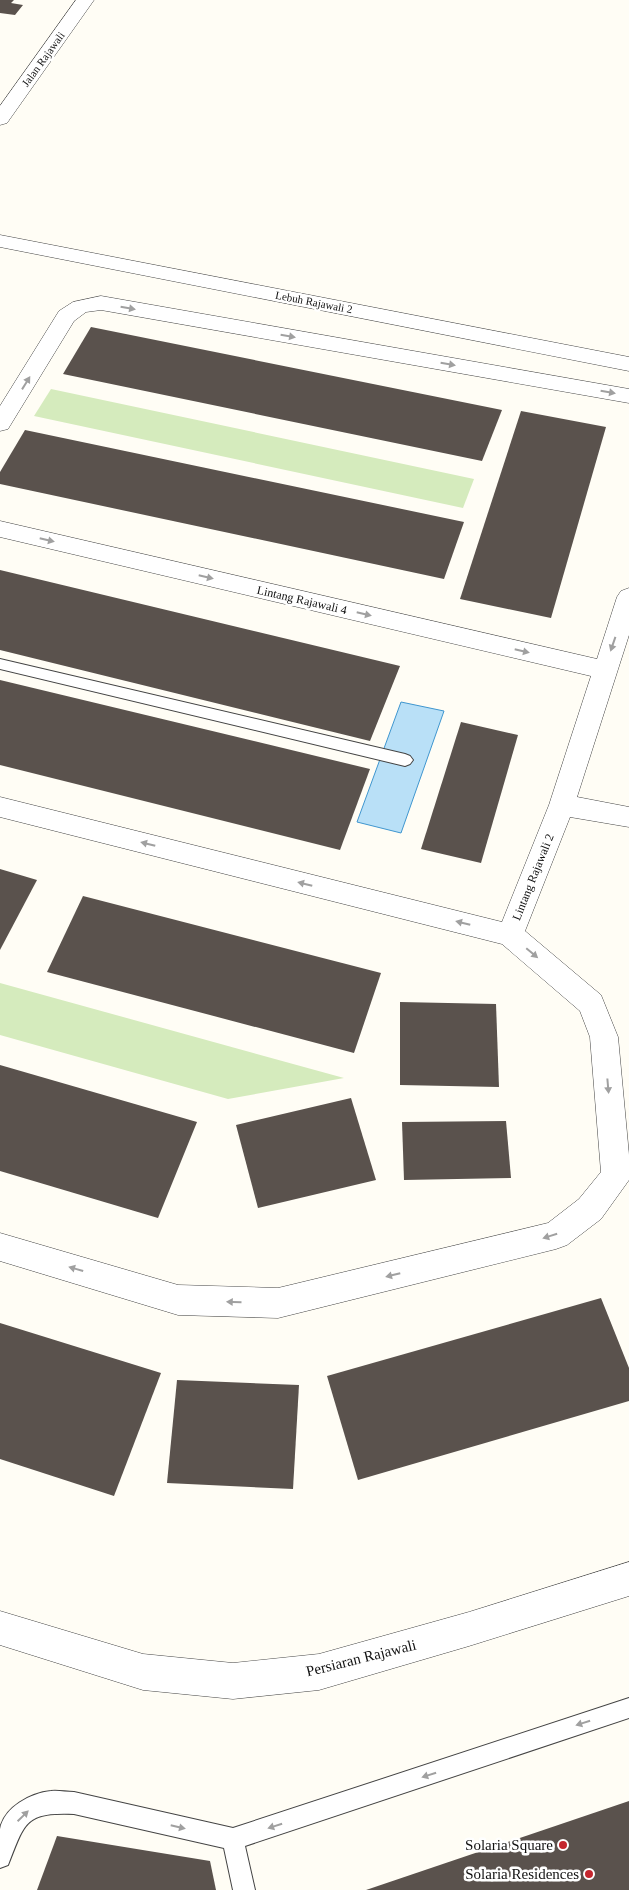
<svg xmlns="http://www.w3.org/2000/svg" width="629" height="1890" font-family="'Times New Roman',serif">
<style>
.green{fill:#d5ebbd}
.water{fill:#b9e0f7;stroke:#3f96cf}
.building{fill:#5a524d}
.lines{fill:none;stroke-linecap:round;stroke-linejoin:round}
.service-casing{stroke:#444;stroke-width:2}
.minor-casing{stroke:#444;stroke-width:1}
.service{fill:#fff;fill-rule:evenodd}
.minor{fill:#fff;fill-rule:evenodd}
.oneway{fill:#a0a0a0}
.poi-dot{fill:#c4262e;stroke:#fff;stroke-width:2}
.labels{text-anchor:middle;stroke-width:5;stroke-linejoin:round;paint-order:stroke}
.far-street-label{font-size:11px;fill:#111;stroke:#fff}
.street-label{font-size:12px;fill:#111;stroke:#fff}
.near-street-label{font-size:15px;fill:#111;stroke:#fff}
.near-poi-label{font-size:15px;fill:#111;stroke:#fff;text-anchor:end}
</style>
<rect width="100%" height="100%" fill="#fffdf5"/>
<!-- green -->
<g class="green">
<polygon points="51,389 474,479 463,508 34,416"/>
<polygon points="0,983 344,1078 228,1099 0,1035"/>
</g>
<!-- water -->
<polygon class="water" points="401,702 444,711 401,833 357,822"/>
<!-- building -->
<g class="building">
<polygon points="0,0 14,0 11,3 23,5 15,15 0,13"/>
<polygon points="91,327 502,410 482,461 63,374"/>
<polygon points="521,411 606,427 551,618 460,599"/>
<polygon points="25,430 464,522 444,579 0,484 0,472"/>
<polygon points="0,570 400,666 370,741 0,650"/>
<polygon points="0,680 370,769 340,850 0,765"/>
<polygon points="461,722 518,735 481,863 421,849"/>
<polygon points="0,869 37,880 0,950"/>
<polygon points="83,896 381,973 354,1053 47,972"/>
<polygon points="400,1002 496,1004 499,1087 400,1085"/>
<polygon points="0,1065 197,1122 158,1218 0,1171"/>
<polygon points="351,1098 376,1180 258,1208 236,1125"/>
<polygon points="506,1121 511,1178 404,1180 402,1122"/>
<polygon points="601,1298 629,1368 629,1401 358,1480 327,1376"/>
<polygon points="0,1323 161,1373 114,1496 0,1459"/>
<polygon points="177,1380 299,1385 293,1489 167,1483"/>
<polygon points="629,1801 629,1890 366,1890"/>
<polygon points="57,1836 210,1861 216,1890 37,1890"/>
</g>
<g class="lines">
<!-- service casing -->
<g class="service-casing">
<g id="service">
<polygon points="0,659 405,754 410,756 413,760 410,764 405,766 0,669"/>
<path d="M629 1698V1718L245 1846 255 1890H233L224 1848 74 1814C24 1812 25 1823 8 1865L0 1868C0 1856 0 1841 0 1829 4 1807 31 1793 51 1791 58 1790 66 1792 74 1792L233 1828Z"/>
</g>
</g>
<!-- minor casing -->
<g class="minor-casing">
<g id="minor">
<polygon points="76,0 94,0 7,123 0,125 0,106"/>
<polygon points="0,235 629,357 629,371 0,247"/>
<polygon points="101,296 629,389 629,403 101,310 86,312 74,321 8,429 0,431 0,406 59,311 73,302"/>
<polygon points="0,521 597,659 617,597 621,591 629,588 629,635 577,797 629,807 629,827 570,817 525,931 601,995 618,1037 629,1155 629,1180 601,1219 567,1245 556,1249 278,1318 178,1315 0,1261 0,1233 178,1285 278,1288 548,1223 579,1199 601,1172 590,1037 580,1011 502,944 0,817 0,797 502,922 549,805 591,676 0,537"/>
<polygon points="629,1562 629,1596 469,1646 319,1690 233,1699 143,1690 0,1645 0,1611 143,1654 233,1663 319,1654 469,1612"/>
</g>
</g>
<!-- service -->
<use href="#service" class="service"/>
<!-- minor -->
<use href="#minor" class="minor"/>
</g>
<!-- one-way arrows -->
<defs><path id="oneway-solid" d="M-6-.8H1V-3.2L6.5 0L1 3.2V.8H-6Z" transform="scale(1.25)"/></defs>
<g class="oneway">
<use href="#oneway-solid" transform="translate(128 308) rotate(10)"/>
<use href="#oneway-solid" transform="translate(288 336) rotate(10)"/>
<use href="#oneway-solid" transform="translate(448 364) rotate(10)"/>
<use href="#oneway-solid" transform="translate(26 383) rotate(-58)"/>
<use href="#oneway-solid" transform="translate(608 392) rotate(10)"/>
<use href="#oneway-solid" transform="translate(47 540) rotate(13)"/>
<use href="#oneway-solid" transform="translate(206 577) rotate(13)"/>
<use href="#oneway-solid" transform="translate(364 614) rotate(13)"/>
<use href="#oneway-solid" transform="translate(613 644) rotate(109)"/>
<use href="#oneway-solid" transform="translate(522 651) rotate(13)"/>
<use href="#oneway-solid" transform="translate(148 844) rotate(-166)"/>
<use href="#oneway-solid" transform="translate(305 884) rotate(-166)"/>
<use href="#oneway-solid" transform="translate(463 923) rotate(-166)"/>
<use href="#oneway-solid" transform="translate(532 953) rotate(40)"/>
<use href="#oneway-solid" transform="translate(608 1086) rotate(85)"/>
<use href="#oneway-solid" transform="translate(550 1236) rotate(163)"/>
<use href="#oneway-solid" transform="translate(76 1269) rotate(-164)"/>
<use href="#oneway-solid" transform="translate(393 1275) rotate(166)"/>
<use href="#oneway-solid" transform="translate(234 1302) rotate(-178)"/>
<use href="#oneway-solid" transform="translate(583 1723) rotate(162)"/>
<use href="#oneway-solid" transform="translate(429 1775) rotate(162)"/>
<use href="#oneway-solid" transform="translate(23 1816) rotate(-44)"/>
<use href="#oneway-solid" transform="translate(275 1826) rotate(162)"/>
<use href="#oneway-solid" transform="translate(178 1827) rotate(13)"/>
</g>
<!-- markers -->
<g class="poi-dot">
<circle cx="563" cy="1845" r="5"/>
<circle cx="589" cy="1874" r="5"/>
</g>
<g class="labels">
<!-- far-street labels -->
<g class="far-street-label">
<text transform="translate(43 59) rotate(-54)" y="4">Jalan Rajawali</text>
<text transform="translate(314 302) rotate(11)" y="4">Lebuh Rajawali 2</text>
</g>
<!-- street labels -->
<g class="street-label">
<text transform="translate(302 600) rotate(13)" y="4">Lintang Rajawali 4</text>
<text transform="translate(533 877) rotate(-68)" y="4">Lintang Rajawali 2</text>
</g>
<!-- near-street labels -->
<g class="near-street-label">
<text transform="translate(361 1658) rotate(-14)" y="5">Persiaran Rajawali</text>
</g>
<!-- near-poi labels -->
<g class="near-poi-label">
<text x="553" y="1850">Solaria Square</text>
<text x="579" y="1879">Solaria Residences</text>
</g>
</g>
</svg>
